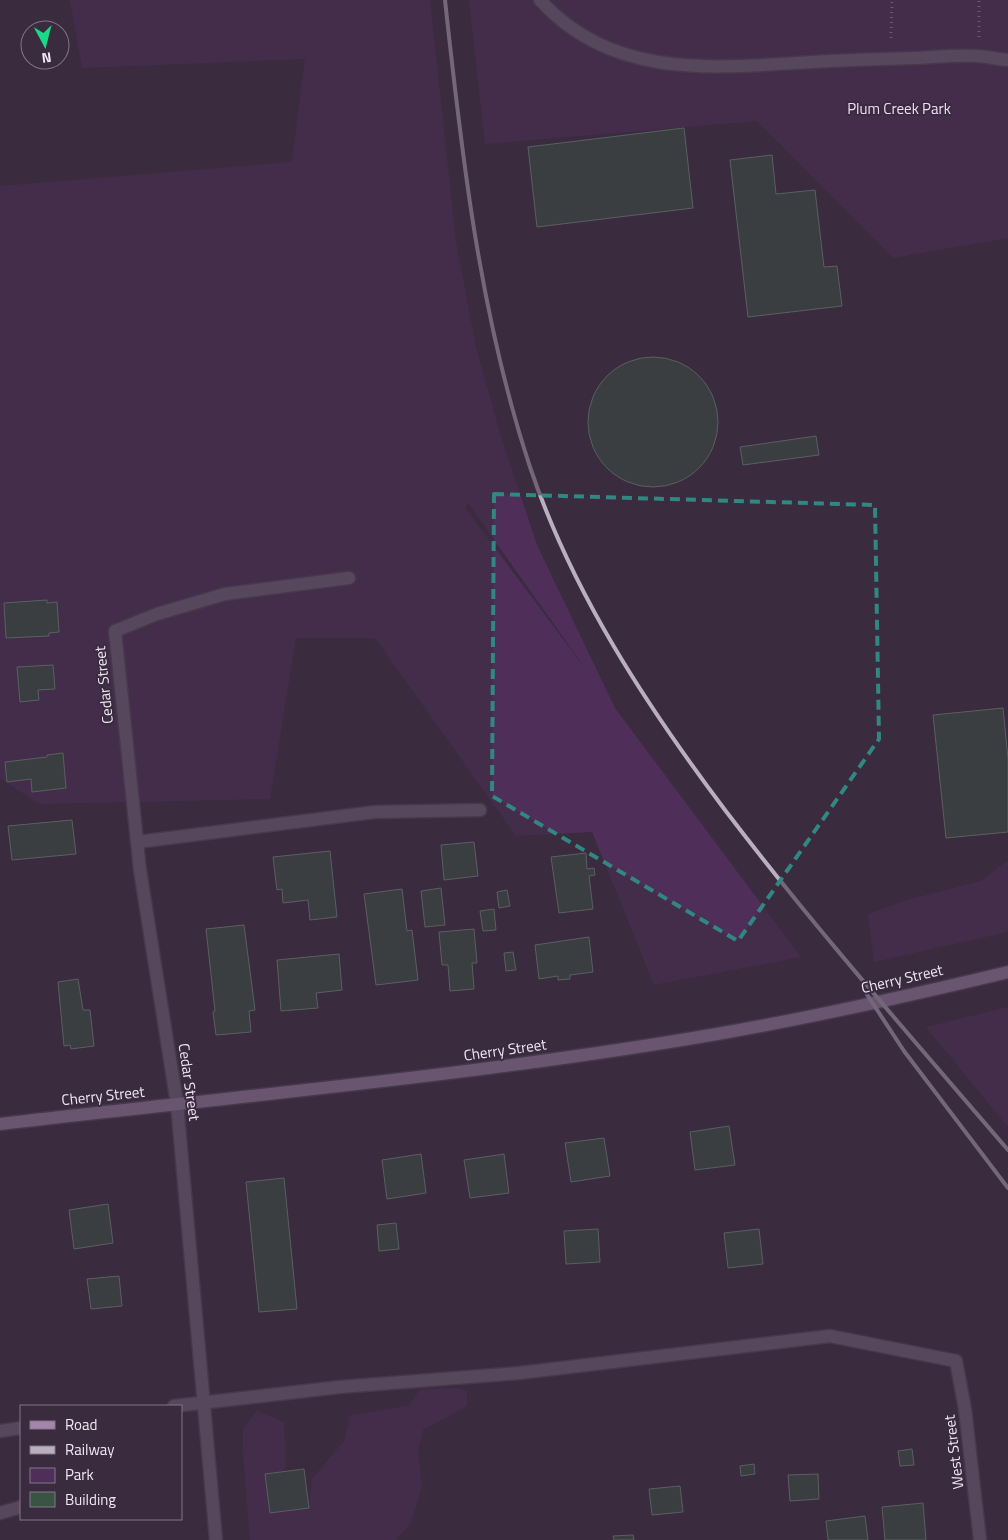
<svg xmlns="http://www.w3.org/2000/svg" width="1008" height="1540" font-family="'Titillium Web',sans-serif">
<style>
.green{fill:#4f2f59;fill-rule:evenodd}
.building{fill:#3a5444;stroke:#809d8b}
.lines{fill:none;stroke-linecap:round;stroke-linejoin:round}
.lane-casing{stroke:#57495c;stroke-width:15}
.street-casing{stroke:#57495c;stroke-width:15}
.secondary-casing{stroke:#57495c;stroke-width:15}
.path{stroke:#9d91a1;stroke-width:3;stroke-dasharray:1 4;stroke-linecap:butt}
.lane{stroke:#7a697f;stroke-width:12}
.street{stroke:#7a697f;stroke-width:12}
.secondary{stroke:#a287ab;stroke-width:12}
.rail{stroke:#baafbf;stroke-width:4}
.marked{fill:none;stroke:#318782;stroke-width:4;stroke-dasharray:10 6;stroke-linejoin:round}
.labels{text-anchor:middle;stroke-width:4;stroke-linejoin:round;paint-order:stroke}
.park-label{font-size:15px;fill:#f1daf9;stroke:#3a2b3f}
.street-label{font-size:15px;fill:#f0e6f4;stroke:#3a2b3f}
</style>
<rect width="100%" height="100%" fill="#3a2b3f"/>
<!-- green -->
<g class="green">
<path d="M70 0H430L456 242 476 347 501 437 537 545 615 708 801 957 654 985 592 832 516 836 375 638H296L270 799 39 804 0 778V186L292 162 305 59 82 68ZM466 503H468L590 675 466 509Z"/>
<polygon points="469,0 1008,0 1008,238 893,258 757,121 485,144"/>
<polygon points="1008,860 1008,932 874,962 868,914 907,900 981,881"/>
<polygon points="1008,1007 1008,1127 926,1027"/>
<polygon points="459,1388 467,1392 467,1406 423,1430 418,1451 422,1487 410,1525 395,1540 250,1540 243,1453 243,1430 257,1411 284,1422 286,1453 282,1512 309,1508 312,1479 344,1441 350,1415 408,1406 420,1389"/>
</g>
<!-- building -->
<g class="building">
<polygon points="684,128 693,208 537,227 528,147"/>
<polygon points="772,155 776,194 815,190 824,267 837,266 842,306 748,317 730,160"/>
<circle cx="653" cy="422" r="65"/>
<polygon points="816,436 819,455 743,465 740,447"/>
<polygon points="47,600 47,603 57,602 59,632 49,633 49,636 6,638 4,603"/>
<polygon points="53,665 55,689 38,690 39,700 20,702 17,667"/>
<polygon points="1003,708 1008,759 1008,832 946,838 933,715"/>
<polygon points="63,753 66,788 32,792 31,779 7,782 5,762 47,757 47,755"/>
<polygon points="72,820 76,854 12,860 8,826"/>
<polygon points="474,842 478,876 444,880 441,845"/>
<polygon points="330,851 337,917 310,920 308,900 283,903 282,889 277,890 273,857"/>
<polygon points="586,853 587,869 594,868 595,875 589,876 593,909 559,913 551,857"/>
<polygon points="441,888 445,925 425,927 421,891"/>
<polygon points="402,889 407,931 412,930 418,980 376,985 364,894"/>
<polygon points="507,890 510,906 499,908 497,892"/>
<polygon points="494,909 496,930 483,931 480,911"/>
<polygon points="244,925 255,1010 249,1011 251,1032 216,1035 213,1012 215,1011 206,929"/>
<polygon points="474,929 477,963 472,963 474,989 450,991 448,965 442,965 439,932"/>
<polygon points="589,937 593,972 570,975 570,979 558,980 558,976 539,979 535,945"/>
<polygon points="513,952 516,970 506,971 504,953"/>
<polygon points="339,954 342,990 316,993 318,1008 281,1011 277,960"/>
<polygon points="78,979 83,1010 90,1010 94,1046 71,1049 70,1045 64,1046 58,982"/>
<polygon points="729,1126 735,1165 695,1170 690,1132"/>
<polygon points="604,1138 610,1176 571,1182 565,1143"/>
<polygon points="421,1154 426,1193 387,1199 382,1160"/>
<polygon points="504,1154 509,1193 470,1198 464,1160"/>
<polygon points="284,1178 297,1309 259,1312 246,1182"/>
<polygon points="108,1204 113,1243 74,1249 69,1210"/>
<polygon points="396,1223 399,1249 379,1251 377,1225"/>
<polygon points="598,1229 600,1262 566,1264 564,1231"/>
<polygon points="759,1229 763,1264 728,1268 724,1233"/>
<polygon points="119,1276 122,1306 91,1309 87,1279"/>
<polygon points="912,1449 914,1465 900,1466 898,1451"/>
<polygon points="754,1464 755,1474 741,1476 740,1466"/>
<polygon points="304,1469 309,1508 270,1513 265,1474"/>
<polygon points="818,1474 819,1499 790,1501 788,1475"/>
<polygon points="680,1486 683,1512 652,1515 649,1489"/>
<polygon points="923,1503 926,1540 885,1540 882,1507"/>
<polygon points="865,1516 868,1540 828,1540 826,1521"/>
<polygon points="633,1535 634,1540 614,1540 613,1536"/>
</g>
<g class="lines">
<!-- lane casing -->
<g class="lane-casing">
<g id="lane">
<path d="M540 0C612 80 714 68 812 62 846 60 880 59 914 58 935 57 957 55 978 56 988 57 998 59 1008 60"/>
<polyline points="115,631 157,614 225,594 349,578"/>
<polyline points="137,842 375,812 480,810"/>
<polyline points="174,1406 340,1387 519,1373 830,1336 956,1361"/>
<polyline points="0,1431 21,1428"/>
<polyline points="0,1513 21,1507"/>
</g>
</g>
<!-- street casing -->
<g class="street-casing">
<g id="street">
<polyline points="115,631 140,870 177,1104 216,1540"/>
<polyline points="956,1361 965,1409 980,1540"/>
</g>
</g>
<!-- secondary casing -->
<g class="secondary-casing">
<path id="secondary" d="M0 1124C239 1096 480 1075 717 1034 815 1017 912 995 1008 972"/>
</g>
<!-- path -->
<g class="path">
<polyline points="979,37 979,0"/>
<polyline points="891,38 892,0"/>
</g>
<!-- lane -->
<use href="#lane" class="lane"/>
<!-- street -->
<use href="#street" class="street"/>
<!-- secondary -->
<use href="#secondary" class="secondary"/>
<!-- rail -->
<g class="rail">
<path d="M445 0C462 157 480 316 530 467 572 592 646 705 725 810 814 927 912 1038 1008 1150"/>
<polyline points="866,993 904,1051 1008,1188"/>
</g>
</g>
<!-- marked area -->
<path d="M0 0H1008V1540H0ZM494 494 875 505 879 739 738 941 492 796Z" fill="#3a2b3f" fill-opacity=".55" fill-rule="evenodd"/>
<path class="marked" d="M494 494 875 505 879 739 738 941 492 796Z"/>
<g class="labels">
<!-- park labels -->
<g class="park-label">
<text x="899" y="114">Plum Creek Park</text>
</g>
<!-- street labels -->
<g class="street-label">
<text transform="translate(104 685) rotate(-96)" y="5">Cedar Street</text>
<text transform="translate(902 979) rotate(-13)" y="5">Cherry Street</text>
<text transform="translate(505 1050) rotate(-8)" y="5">Cherry Street</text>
<text transform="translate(189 1082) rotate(82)" y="5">Cedar Street</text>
<text transform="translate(103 1096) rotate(-6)" y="5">Cherry Street</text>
<text transform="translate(954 1452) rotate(-97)" y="5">West Street</text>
</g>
</g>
<!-- legend -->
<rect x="20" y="1405" width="162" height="115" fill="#3a2b3f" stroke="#837687"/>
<rect x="30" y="1421" width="25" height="8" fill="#a287ab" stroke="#837687"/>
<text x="65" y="1430" font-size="15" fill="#f0e6f4">Road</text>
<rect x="30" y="1446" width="25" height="8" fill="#baafbf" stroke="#837687"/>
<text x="65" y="1455" font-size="15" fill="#f0e6f4">Railway</text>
<rect x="30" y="1468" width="25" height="15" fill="#4f2f59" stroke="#837687"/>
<text x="65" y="1480" font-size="15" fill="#f0e6f4">Park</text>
<rect x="30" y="1492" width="25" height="15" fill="#3a5444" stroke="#837687"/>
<text x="65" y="1505" font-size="15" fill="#f0e6f4">Building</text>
<!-- north arrow -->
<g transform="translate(45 45) rotate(173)"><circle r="24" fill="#3a2b3f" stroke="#837687"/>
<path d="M0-4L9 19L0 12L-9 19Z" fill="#1ad988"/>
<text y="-8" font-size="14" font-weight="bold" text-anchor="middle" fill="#f0e6f4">N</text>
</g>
</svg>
